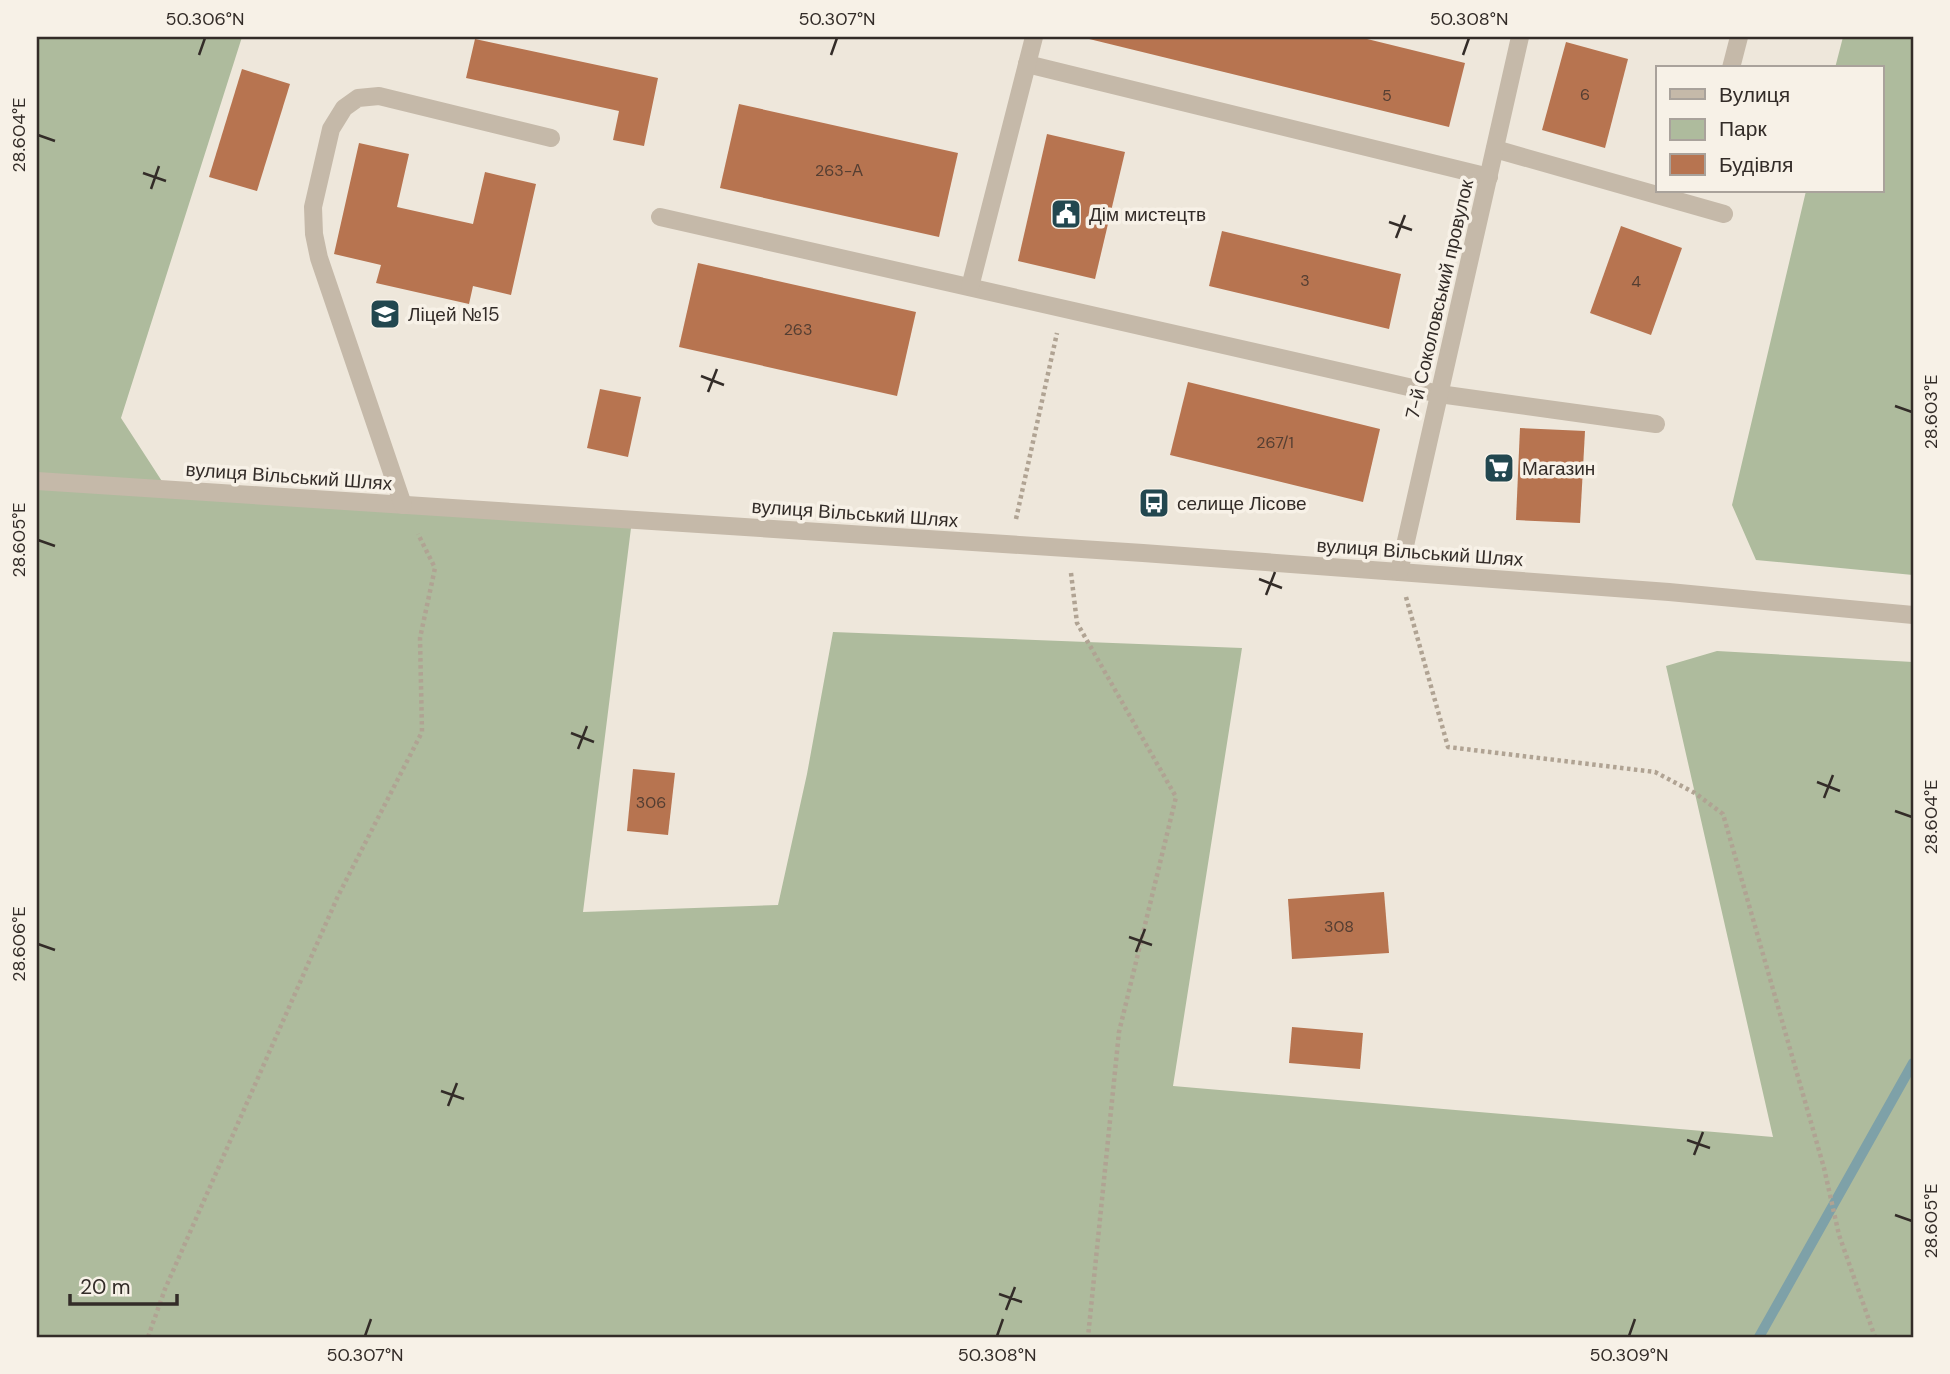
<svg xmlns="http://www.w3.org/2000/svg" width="1950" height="1374" font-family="'DM Sans',sans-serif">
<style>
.green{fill:#aebb9d}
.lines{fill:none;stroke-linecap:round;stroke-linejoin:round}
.stream{stroke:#7ea1a8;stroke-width:10}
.building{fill:#b77450}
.path{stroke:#b0a393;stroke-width:4.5;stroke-dasharray:3.5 3.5;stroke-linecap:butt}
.minor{stroke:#c5b9a9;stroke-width:18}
.ticks{fill:none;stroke:#332c28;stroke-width:2.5}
.labels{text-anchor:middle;stroke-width:7;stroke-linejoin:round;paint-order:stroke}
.number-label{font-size:16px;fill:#543e32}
.poi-label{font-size:19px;fill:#332c28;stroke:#f7f1e7;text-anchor:start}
.street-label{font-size:19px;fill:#332c28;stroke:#f7f1e7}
.neatline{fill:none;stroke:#332c28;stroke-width:2.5}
.ticks-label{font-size:18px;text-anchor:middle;fill:#332c28}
</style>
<rect width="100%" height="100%" fill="#eee7db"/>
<!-- green -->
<g class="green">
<polygon points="37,37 242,37 121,418 167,489 632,520 583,912 778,905 807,774 833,632 1242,648 1173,1086 1773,1137 1666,666 1717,651 1913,662 1913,1337 37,1337"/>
<polygon points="1843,37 1913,37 1913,575 1756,560 1732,505 1806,191 1882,191 1882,68 1835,68"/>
</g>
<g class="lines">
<!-- stream -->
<polyline class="stream" points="1759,1337 1913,1063"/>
</g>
<!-- building -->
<g class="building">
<polygon points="1081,37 1359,37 1465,63 1449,127"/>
<polygon points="475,39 658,78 644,146 613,140 619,111 466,78"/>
<polygon points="1566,42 1628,59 1605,148 1542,130"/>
<polygon points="242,69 290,84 257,191 209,177"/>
<polygon points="739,104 958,153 939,237 720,188"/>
<polygon points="1047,134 1125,152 1095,279 1018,261"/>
<polygon points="359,143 409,154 397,207 473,224 485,172 536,184 511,295 473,286 469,304 376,283 381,265 334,254"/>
<polygon points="1621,226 1682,248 1651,335 1590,313"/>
<polygon points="1222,231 1401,274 1389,329 1209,286"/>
<polygon points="698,263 916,312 897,396 679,347"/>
<polygon points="1188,382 1380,429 1363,502 1170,455"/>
<polygon points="600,389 641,397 628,457 587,448"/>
<polygon points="1520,428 1585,431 1580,523 1516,520"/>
<polygon points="633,769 675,773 668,835 627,831"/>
<polygon points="1384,892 1389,953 1292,959 1288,899"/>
<polygon points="1292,1027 1363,1033 1360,1069 1289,1063"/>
</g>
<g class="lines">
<!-- path -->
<g class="path">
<polyline points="1016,519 1057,333"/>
<polyline points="1071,573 1077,623 1176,797 1119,1032 1088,1337"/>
<polyline points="1406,597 1448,747 1655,772 1695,793 1723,814 1824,1168 1839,1235 1875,1337"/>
<polyline points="148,1337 165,1289 338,896 422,732 420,638 435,568 418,534"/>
</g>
<!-- minor -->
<g class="minor">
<polyline points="1027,64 1489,177"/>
<polyline points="1731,68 1739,37"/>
<polyline points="1495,149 1724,214"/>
<polyline points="660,217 1439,394 1656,424"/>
<polyline points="970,287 1034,37"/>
<polyline points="37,481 1143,553 1669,592 1913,615"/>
<polyline points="403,505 319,258 314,234 313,207 331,129 344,108 358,98 379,96 551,138"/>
<polyline points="1399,572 1520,37"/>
</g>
</g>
<!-- ticks -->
<path class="ticks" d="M199 55 205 38M831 55 837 38M1463 55 1469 38M38 135 55 141M143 173 166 181M151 189 159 166M1389 222 1412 230M1396 238 1405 215M701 376 724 385M708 392 717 369M1895 406 1912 412M38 540 55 546M1259 579 1282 588M1266 595 1275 572M571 733 594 742M578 749 587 726M1817 782 1840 791M1824 798 1833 775M1895 811 1912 817M1129 937 1152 945M38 944 55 950M1136 952 1145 929M441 1091 464 1099M448 1106 457 1083M1687 1140 1710 1148M1694 1155 1703 1132M1895 1215 1912 1221M999 1294 1022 1302M1006 1310 1015 1287M365 1336 371 1319M997 1336 1003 1319M1629 1336 1635 1319"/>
<!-- icons -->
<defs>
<g id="civic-square" transform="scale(1.575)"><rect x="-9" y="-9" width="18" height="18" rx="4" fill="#22474f" stroke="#f7f1e7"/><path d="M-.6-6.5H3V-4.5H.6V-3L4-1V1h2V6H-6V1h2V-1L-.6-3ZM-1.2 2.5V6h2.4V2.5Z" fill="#fff"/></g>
<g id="school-square" transform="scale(1.575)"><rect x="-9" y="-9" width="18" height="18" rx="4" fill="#22474f" stroke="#f7f1e7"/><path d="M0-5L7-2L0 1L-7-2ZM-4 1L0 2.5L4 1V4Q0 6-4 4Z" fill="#fff"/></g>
<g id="supermarket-square" transform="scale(1.575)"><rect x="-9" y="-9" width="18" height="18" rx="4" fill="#22474f" stroke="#f7f1e7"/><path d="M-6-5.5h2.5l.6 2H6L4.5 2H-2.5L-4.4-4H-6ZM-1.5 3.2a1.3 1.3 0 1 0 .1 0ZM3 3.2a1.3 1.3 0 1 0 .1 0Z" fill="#fff"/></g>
<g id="bus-square" transform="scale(1.575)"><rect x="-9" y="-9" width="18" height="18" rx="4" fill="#22474f" stroke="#f7f1e7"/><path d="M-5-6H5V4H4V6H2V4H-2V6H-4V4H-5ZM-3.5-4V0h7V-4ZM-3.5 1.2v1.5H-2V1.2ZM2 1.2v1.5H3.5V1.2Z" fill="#fff"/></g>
</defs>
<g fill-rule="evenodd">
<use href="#civic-square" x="1066" y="214"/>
<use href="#school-square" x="385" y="314"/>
<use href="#supermarket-square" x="1499" y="468"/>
<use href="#bus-square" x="1154" y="503"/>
</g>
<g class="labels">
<!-- number labels -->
<g class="number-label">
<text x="1585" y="100">6</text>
<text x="1387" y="101">5</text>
<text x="839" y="176">263-А</text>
<text x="1305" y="286">3</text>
<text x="1636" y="287">4</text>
<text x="798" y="335">263</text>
<text x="1275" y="448">267/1</text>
<text x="651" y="808">306</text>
<text x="1339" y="932">308</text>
</g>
<!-- poi labels -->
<g class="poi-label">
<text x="1089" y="221">Дім мистецтв</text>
<text x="408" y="321">Ліцей №15</text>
<text x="1522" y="475">Магазин</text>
<text x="1177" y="510">селище Лісове</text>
</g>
<!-- street labels -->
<g class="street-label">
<text transform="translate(1439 299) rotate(-77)" y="7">7-й Соколовський провулок</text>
<text transform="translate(289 476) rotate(4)" y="7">вулиця Вільський Шлях</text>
<text transform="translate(855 513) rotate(4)" y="7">вулиця Вільський Шлях</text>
<text transform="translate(1420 552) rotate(4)" y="7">вулиця Вільський Шлях</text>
</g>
</g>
<!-- border -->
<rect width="1950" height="1374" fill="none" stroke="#f7f1e7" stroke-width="77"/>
<!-- legend -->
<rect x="1656" y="66" width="228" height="126" fill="#f7f1e7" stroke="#a9a29b" stroke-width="2"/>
<rect x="1670" y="89" width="35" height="10" fill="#c5b9a9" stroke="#a9a29b" stroke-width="2"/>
<text x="1719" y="102" font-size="21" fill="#332c28">Вулиця</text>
<rect x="1670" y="119" width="35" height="21" fill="#aebb9d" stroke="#a9a29b" stroke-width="2"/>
<text x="1719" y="136" font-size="21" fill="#332c28">Парк</text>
<rect x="1670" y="154" width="35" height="21" fill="#b77450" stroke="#a9a29b" stroke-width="2"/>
<text x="1719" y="172" font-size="21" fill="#332c28">Будівля</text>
<!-- scale -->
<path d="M70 1294v10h107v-10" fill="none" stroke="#332c28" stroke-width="3.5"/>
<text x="80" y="1294" font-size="21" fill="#332c28" stroke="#f7f1e7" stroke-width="5" paint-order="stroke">20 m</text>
<rect x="38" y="38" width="1874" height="1298" class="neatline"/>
<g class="ticks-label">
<text x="205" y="25">50.306°N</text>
<text x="837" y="25">50.307°N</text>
<text x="1469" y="25">50.308°N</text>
<text transform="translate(19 135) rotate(-90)" y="6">28.604°E</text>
<text transform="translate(1931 412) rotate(-90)" y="6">28.603°E</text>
<text transform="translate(19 540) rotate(-90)" y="6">28.605°E</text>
<text transform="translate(1931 817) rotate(-90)" y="6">28.604°E</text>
<text transform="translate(19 944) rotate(-90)" y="6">28.606°E</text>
<text transform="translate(1931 1221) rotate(-90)" y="6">28.605°E</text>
<text x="365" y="1361">50.307°N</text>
<text x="997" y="1361">50.308°N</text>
<text x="1629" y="1361">50.309°N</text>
</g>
</svg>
